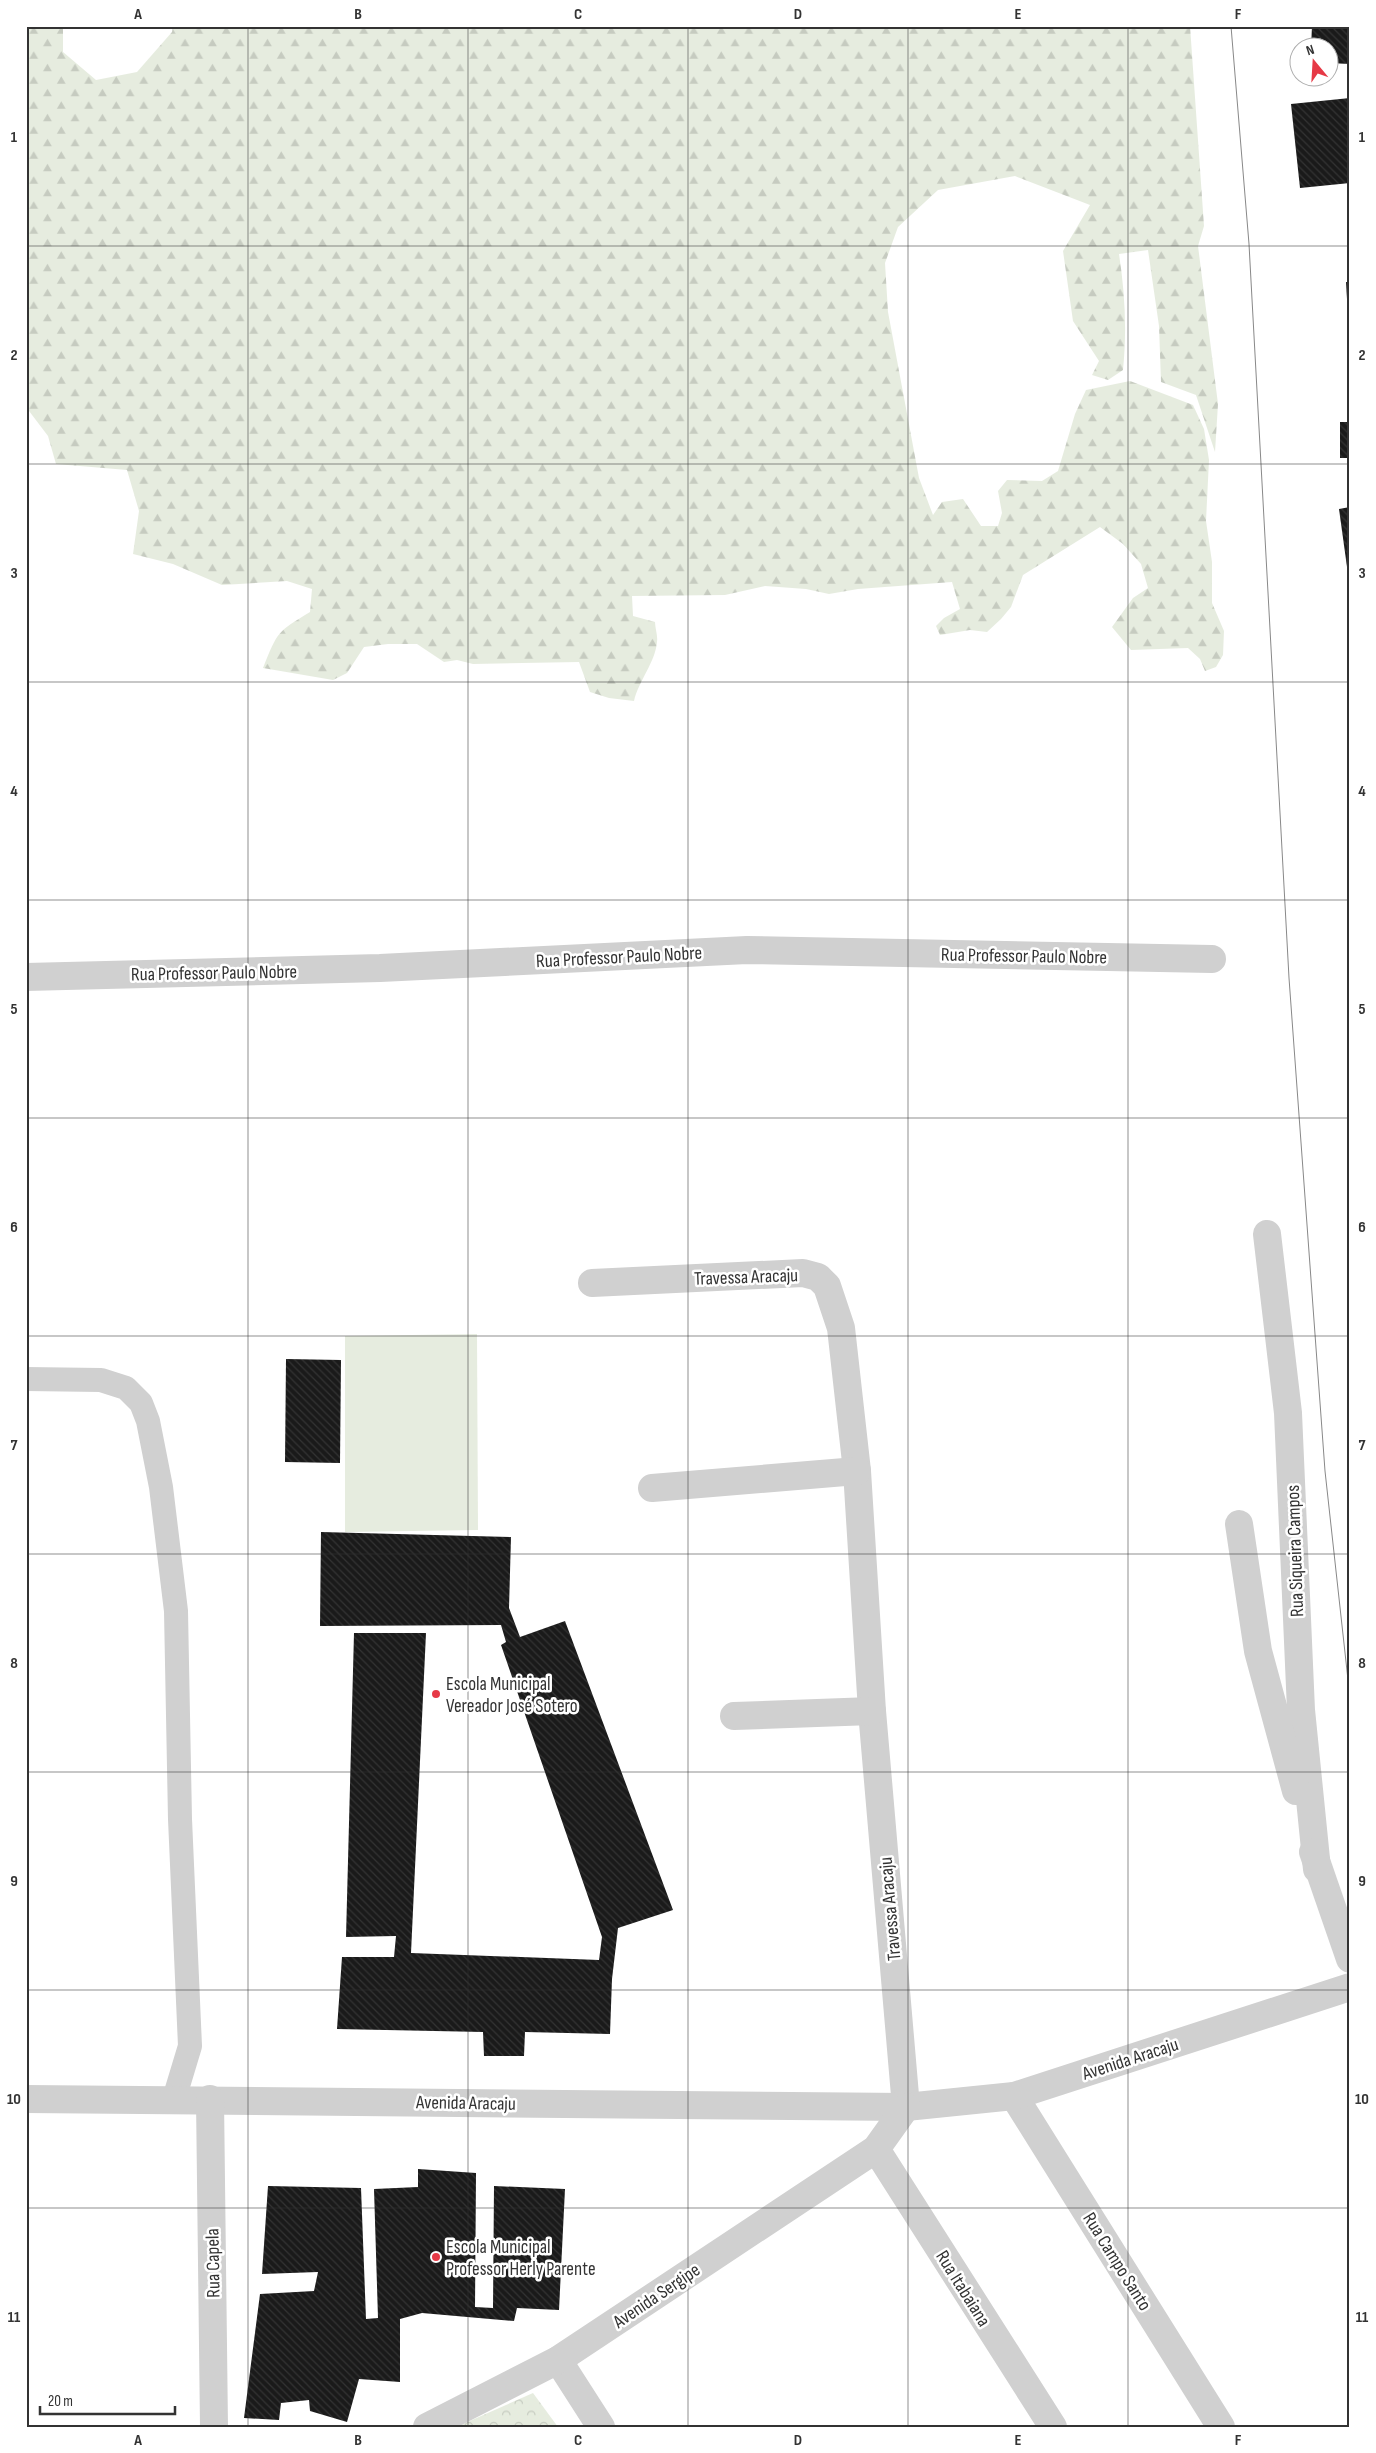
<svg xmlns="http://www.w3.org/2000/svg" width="1376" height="2453" font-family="'Sofia Sans Condensed',sans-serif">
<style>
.forest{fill:url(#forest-firs)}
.park{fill:url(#park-crowns)}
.pitch{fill:#e6ecdf}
.building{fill:url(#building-back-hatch)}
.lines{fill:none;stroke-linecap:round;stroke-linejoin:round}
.service{stroke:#d0d0d0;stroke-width:24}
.minor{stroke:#d0d0d0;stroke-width:28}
.tram{stroke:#888;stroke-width:1}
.grid{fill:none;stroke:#333;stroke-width:1;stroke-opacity:0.55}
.poi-dot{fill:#e63946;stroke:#fff;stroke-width:2}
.labels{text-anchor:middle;stroke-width:5;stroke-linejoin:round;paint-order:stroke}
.street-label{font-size:19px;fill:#333;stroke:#fff}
.poi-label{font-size:19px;fill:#333;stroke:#fff;text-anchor:start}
.neatline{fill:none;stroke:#333;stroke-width:2}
.grid-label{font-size:16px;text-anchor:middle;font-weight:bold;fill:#333}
</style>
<defs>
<pattern id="forest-firs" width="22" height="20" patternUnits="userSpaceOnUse" patternTransform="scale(1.25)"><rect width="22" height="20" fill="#e6ecdf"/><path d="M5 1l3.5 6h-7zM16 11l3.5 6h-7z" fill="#c6cbc0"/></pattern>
<pattern id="park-crowns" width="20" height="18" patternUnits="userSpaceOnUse" patternTransform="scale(1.25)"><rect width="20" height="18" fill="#e6ecdf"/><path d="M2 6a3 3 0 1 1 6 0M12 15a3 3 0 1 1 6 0" fill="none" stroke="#c6cbc0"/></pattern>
<pattern id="building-back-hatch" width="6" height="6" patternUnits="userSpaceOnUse" patternTransform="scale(1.25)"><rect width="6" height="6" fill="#1a1a1a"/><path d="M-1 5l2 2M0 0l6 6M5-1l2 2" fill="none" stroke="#333"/></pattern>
</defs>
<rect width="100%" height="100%" fill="#fff"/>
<!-- forest -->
<path class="forest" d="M26 26H63V52L96 80 137 72 172 32 173 26H1190L1204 226 1198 246 1218 404 1215 452 1196 395 1161 382 1159 326 1148 250 1119 254C1125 293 1127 331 1123 370L1108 380 1092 375 1099 361 1073 321 1063 251 1090 205 1015 176 938 190 898 227 885 263 888 312 919 478 933 515 942 502 963 499 981 526H998L1002 513 998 491 1007 480 1042 481 1058 471 1075 414 1086 390 1130 381 1193 405 1204 429 1209 460 1206 521 1212 562V603L1224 631 1223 655 1216 667 1205 671 1200 659 1188 648 1131 650 1112 627 1133 598 1148 588 1141 564 1123 544 1100 527 1023 575 1011 607 1001 619 987 632 970 630 940 635 936 626 944 618 960 609 952 582 858 589 829 594 806 589 765 586 725 595 632 596 633 616 655 622C655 628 658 636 657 642 655 663 639 680 634 701L609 698 590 692 579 662 473 664 457 660 444 662 417 644H388L364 647 347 673 333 680 263 668C278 631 277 632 310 612L312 589 287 581 222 585 173 564 133 554 139 511 127 470 56 464 48 436 26 407Z"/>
<!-- park -->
<polygon class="park" points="533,2393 558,2427 456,2427"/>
<!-- pitch -->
<polygon class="pitch" points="477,1334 478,1530 345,1532 345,1336"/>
<!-- building -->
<g class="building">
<polygon points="1312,26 1350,26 1350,64 1328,63 1328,48 1311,48"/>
<polygon points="1350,98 1350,183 1300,188 1291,104"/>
<polygon points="1346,282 1350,282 1350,317 1348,317"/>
<rect x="1340" y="422" width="10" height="36"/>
<polygon points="1350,507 1350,567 1347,567 1339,509"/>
<polygon points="286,1359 341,1360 340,1463 285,1462"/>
<polygon points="321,1532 511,1537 509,1608 520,1637 565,1621 673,1910 618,1928 612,1979 610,2034 525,2032 524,2056 484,2056 483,2032 337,2029 342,1957 394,1957 396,1936 346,1937 354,1633 426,1633 411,1953 599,1960 602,1937 501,1645 506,1642 501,1625 320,1626"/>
<polygon points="418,2169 476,2173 475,2307 493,2308 494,2186 565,2189 559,2310 517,2308 514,2321 422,2313 400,2319 400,2382 359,2379 347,2422 310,2411 309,2400 281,2403 279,2420 244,2418 260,2294 314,2291 318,2272 262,2274 268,2186 361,2188 366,2319 378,2318 374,2189 418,2187"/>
</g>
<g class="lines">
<!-- service -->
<polyline class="service" points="26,1379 101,1380 126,1388 141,1403 148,1421 161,1487 176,1611 180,1819 190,2046 174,2099"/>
<!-- minor -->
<g class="minor">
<polyline points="26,977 380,968 747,950 1212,959"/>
<polyline points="1267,1234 1288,1413 1301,1710 1317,1869"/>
<polyline points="592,1283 803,1273 818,1277 827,1286 841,1328 857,1471 872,1711 906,2107"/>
<polyline points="652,1488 857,1471"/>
<polyline points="1239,1524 1258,1651 1296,1791"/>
<polyline points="734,1716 872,1711"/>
<polyline points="1313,1852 1350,1959"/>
<polyline points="1014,2096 1221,2427"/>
<polyline points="26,2099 906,2107 1014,2096 1350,1987"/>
<polyline points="210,2099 214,2427"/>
<polyline points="876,2149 1053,2427"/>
<polyline points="558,2360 601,2427"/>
<polyline points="427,2427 558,2360 876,2149 906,2107"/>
</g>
<!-- tram -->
<polyline class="tram" points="1231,26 1249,244 1289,978 1325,1471 1350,1698"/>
</g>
<!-- grid -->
<path class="grid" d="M248 26V2427M468 26V2427M688 26V2427M908 26V2427M1128 26V2427M26 246H1350M26 464H1350M26 682H1350M26 900H1350M26 1118H1350M26 1336H1350M26 1554H1350M26 1772H1350M26 1990H1350M26 2208H1350"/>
<!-- markers -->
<g class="poi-dot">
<circle cx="436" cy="1694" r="5"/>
<circle cx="436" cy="2257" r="5"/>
</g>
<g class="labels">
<!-- street labels -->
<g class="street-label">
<text transform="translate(1024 955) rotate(1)" y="7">Rua Professor Paulo Nobre</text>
<text transform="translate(619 956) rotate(-3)" y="7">Rua Professor Paulo Nobre</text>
<text transform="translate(214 972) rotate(-1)" y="7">Rua Professor Paulo Nobre</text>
<text transform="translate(746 1276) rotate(-2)" y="7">Travessa Aracaju</text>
<text transform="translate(1294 1551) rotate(-92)" y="7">Rua Siqueira Campos</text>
<text transform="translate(889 1909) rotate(-95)" y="7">Travessa Aracaju</text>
<text transform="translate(1130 2058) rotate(-18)" y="7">Avenida Aracaju</text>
<text transform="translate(466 2102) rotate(1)" y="7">Avenida Aracaju</text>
<text transform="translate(1118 2261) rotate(58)" y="7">Rua Campo Santo</text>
<text transform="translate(212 2263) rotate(-91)" y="7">Rua Capela</text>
<text transform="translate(964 2288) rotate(58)" y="7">Rua Itabaiana</text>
<text transform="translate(656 2295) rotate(-34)" y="7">Avenida Sergipe</text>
</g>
<!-- poi labels -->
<g class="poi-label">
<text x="446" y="1690">Escola Municipal<tspan x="446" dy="22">Vereador José Sotero</tspan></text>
<text x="446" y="2253">Escola Municipal<tspan x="446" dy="22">Professor Herly Parente</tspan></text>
</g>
</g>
<!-- border -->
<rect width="1376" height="2453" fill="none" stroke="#ffffff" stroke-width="55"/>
<!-- north arrow -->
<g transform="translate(1314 62) rotate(342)"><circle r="24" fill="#ffffff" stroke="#adadad"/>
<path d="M0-4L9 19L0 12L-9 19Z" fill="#e63946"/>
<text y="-8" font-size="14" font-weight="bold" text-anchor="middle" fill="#333333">N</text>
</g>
<!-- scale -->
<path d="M40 2406v8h135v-8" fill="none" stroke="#333333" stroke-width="2.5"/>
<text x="48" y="2406" font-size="15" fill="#333333" stroke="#ffffff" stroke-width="4" paint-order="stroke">20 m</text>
<rect x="28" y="28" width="1320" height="2398" class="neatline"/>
<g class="grid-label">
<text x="138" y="19">A</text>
<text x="358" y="19">B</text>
<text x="578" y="19">C</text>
<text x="798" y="19">D</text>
<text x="1018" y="19">E</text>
<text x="1238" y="19">F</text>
<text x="14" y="142">1</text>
<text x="1362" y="142">1</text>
<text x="14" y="360">2</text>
<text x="1362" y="360">2</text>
<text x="14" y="578">3</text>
<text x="1362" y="578">3</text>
<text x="14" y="796">4</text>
<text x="1362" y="796">4</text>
<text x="14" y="1014">5</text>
<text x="1362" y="1014">5</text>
<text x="14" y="1232">6</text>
<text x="1362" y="1232">6</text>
<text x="14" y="1450">7</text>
<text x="1362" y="1450">7</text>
<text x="14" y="1668">8</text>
<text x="1362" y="1668">8</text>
<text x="14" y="1886">9</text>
<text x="1362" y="1886">9</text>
<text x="14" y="2104">10</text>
<text x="1362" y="2104">10</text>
<text x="14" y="2322">11</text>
<text x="1362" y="2322">11</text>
<text x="138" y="2445">A</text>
<text x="358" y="2445">B</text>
<text x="578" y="2445">C</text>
<text x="798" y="2445">D</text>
<text x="1018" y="2445">E</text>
<text x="1238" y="2445">F</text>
</g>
</svg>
